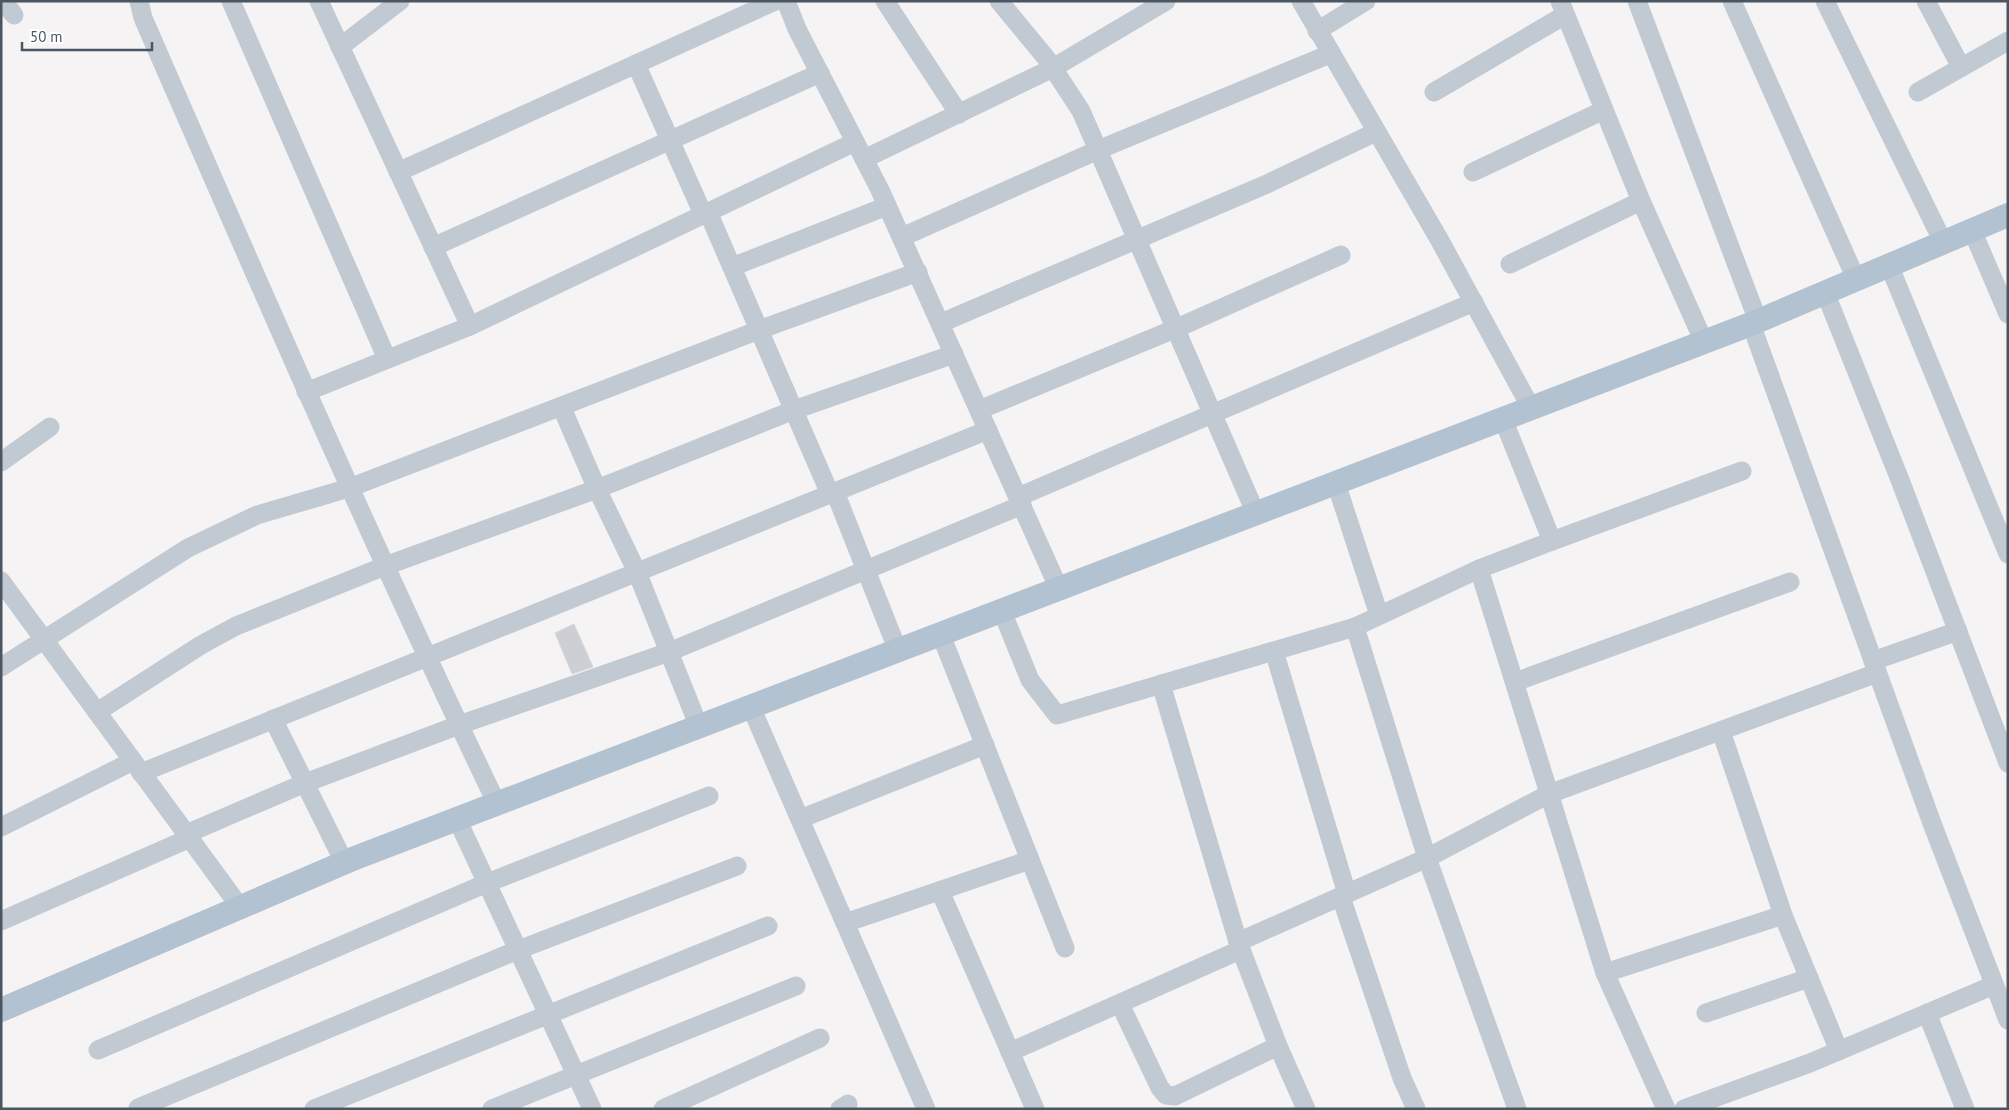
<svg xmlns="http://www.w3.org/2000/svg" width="2009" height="1110" font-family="'PT Sans',sans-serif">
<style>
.building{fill:#cdcfd5;stroke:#d7d9de}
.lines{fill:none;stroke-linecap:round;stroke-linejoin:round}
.minor{stroke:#c1cad2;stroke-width:19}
.major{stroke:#b3c2d1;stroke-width:24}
</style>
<rect width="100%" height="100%" fill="#f5f3f3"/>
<!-- building -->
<polygon class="building" points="574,624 593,667 572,674 555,633"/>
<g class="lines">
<!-- minor -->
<g class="minor">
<polyline points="3,1 14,15"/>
<path d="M139 1 143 18C258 281 372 545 497 804"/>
<polyline points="231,1 387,359"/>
<polyline points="319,1 470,326"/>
<polyline points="786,1 797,29 880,190 1059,589"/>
<polyline points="885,1 959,114"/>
<polyline points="999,1 1047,59 1081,111 1256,514"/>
<polyline points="1301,1 1439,239 1531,408"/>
<polyline points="1560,1 1641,201 1704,342"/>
<polyline points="1637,1 1758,321"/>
<polyline points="1732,1 1856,279"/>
<polyline points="1825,1 1943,242"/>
<polyline points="1926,1 1961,67"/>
<polyline points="1317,31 1366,1"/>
<polyline points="340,47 400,1"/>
<polyline points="636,64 703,214"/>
<polyline points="1434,92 1565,15"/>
<polyline points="1918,92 2008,41"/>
<polyline points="864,159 1053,68 1166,1"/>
<polyline points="398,172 775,1"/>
<polyline points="1473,172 1604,110"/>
<polyline points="708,212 830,494"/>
<polyline points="1972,230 2008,314"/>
<polyline points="902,237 1098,150 1330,54"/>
<polyline points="433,247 820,73"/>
<polyline points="1510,264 1641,201"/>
<polyline points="1889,265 2008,554"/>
<polyline points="732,267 887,206"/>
<polyline points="1825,292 1900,480 2008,763"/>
<polyline points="941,323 1267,184 1376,132"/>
<polyline points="1751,324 1933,826 2008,1020"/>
<polyline points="306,392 470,326 855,142"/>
<polyline points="562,408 597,489 637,572 699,727"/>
<polyline points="979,410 1177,328 1341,255"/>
<polyline points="1503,419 1552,541 1479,569 1355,627 1427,858 1517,1109"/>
<polyline points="1,462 50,427"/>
<polyline points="1336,483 1379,615"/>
<polyline points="835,492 898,651"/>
<polyline points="1018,497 1474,302"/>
<polyline points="1552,541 1742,471"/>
<polyline points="1479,569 1605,973 1783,915 1839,1051"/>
<polyline points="1,581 240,907"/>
<polyline points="1002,611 1030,680 1057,715 1355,627"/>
<polyline points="941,635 1065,948"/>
<polyline points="1274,651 1347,894"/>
<polyline points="1873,661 1958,631"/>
<polyline points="1,667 188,548 257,515 349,488 759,330 918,272"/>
<polyline points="1515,682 1790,582"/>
<polyline points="1161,684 1238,942 1427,858 1549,794 1877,673"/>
<polyline points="751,707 926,1109"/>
<polyline points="97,712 201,645 236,626 385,566 597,489 794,410 954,354"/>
<polyline points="273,719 344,862"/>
<polyline points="1721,731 1783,915"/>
<polyline points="141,773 988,430"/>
<polyline points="457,819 592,1109"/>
<polyline points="800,819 985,745"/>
<polyline points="1,827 133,761"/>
<polyline points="186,834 305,783 459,725 669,652 1022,505"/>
<polyline points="940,891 1035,1109"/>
<polyline points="1341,897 1402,1078 1416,1109"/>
<polyline points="1,921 190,838"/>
<polyline points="845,923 1030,860"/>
<polyline points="1238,942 1278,1046 1306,1109"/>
<polyline points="1605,973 1666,1109"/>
<polyline points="1120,1004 1160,1088 1166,1095 1175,1096 1278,1046"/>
<polyline points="1706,1013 1809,978"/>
<polyline points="1927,1013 1965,1109"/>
<polyline points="98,1050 487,883 709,796"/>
<polyline points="1010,1052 1240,950"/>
<polyline points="138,1108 518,950 737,866"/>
<polyline points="314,1109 768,926"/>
<polyline points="492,1109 796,986"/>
<polyline points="663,1109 820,1038"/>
<polyline points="840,1109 848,1104"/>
<polyline points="1684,1109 1810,1063 1994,985"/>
</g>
<!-- major -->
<polyline class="major" points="1,1010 355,858 1751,324 2008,215"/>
</g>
<!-- border -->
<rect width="2009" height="1110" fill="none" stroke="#4a5661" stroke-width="5"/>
<!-- scale -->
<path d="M22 42v8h130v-8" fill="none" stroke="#4a5661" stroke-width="2.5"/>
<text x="30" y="42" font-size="15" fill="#4a5661" stroke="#ffffff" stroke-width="4" paint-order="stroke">50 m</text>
</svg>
